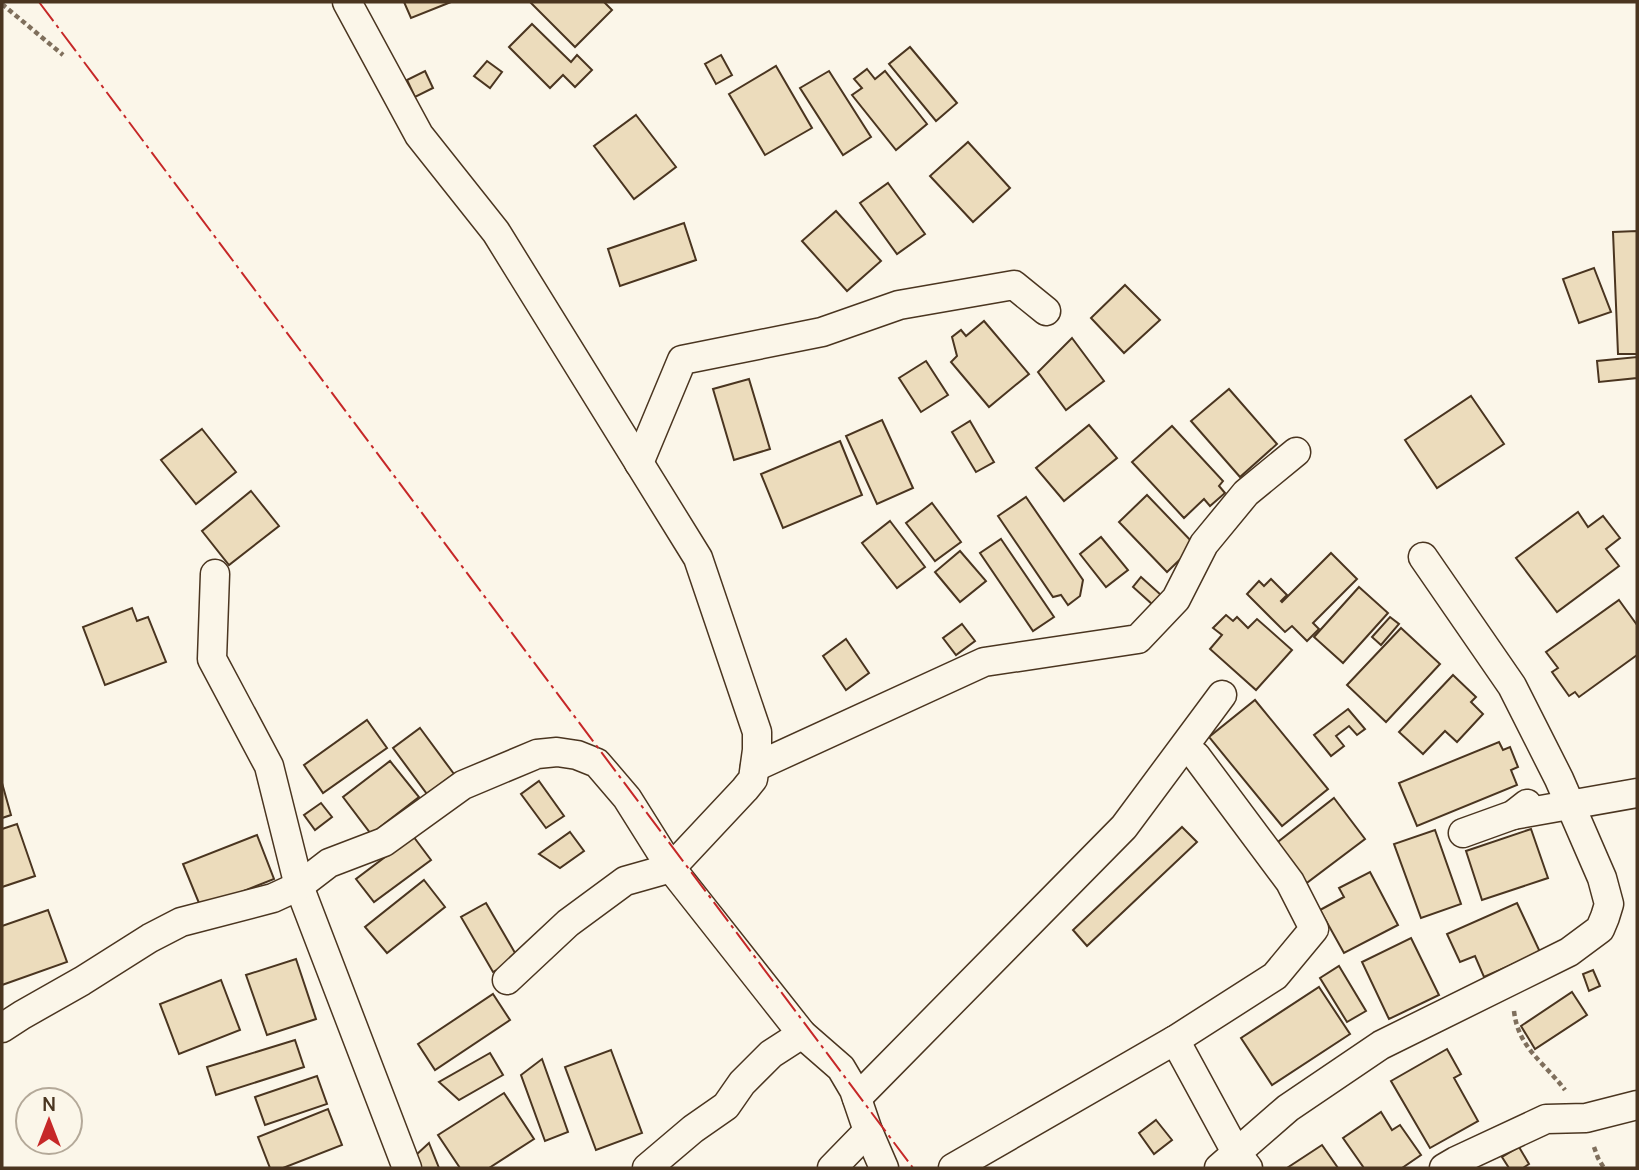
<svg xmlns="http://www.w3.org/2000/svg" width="1639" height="1170" font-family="Manrope,sans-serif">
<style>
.building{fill:#ecdcbc;stroke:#4a3520;stroke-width:2}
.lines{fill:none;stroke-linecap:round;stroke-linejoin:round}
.street-casing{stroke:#4a3520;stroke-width:31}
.path{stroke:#7f6f5c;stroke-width:4.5;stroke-dasharray:5 3.5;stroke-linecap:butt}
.street{stroke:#fbf6e9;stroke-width:28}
.power{stroke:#c62828;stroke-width:2;stroke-dasharray:24 5 3.5 5;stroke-linecap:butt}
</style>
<rect width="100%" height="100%" fill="#fbf6e9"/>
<!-- building -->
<g class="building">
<polygon points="404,2 451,2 411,18"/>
<polygon points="530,2 604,2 612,10 575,47"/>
<polygon points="532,24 571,62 577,55 592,70 575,87 563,75 550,88 509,47"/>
<polygon points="910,47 957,103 936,121 889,64"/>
<polygon points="721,55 732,75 716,84 705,64"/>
<polygon points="487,61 502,72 490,88 474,76"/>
<polygon points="776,66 812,128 765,155 729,94"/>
<polygon points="867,69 875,79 885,71 927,124 896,150 852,95 862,88 854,79"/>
<polygon points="425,71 433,88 415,97 407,80"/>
<polygon points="829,71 871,137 843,155 800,88"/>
<polygon points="636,115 676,167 634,199 594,146"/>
<polygon points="968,142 1010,188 973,222 930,176"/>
<polygon points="888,183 925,234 897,254 860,203"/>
<polygon points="836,211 881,261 847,291 802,241"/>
<polygon points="684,223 696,260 620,286 608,249"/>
<polygon points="1637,231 1637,354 1618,354 1613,232"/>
<polygon points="1594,268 1611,312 1579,323 1563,279"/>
<polygon points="1125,285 1160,320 1124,353 1091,318"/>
<polygon points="984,321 1029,374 989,407 951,362 957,356 952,337 961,330 966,336"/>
<polygon points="1072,338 1104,381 1066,410 1038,372"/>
<polygon points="1637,357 1637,378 1599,382 1597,361"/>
<polygon points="926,361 948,395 921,412 899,378"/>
<polygon points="749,379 770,449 734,460 713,389"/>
<polygon points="1229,389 1277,444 1240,477 1191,421"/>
<polygon points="1471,396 1504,444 1437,488 1405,440"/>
<polygon points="882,420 913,488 877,504 846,436"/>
<polygon points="970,421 994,462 976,472 952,432"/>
<polygon points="1089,425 1117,458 1064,501 1036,468"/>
<polygon points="1172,426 1223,481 1219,486 1225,493 1210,506 1204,499 1184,518 1132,462"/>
<polygon points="202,429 236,472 196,504 161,460"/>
<polygon points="840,441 862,495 783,528 761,474"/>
<polygon points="251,491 279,526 229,565 202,531"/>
<polygon points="1147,495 1195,545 1167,572 1119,522"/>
<polygon points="1026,497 1083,580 1080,596 1068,605 1061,595 1053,597 998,516"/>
<polygon points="932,503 961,542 935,561 906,523"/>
<polygon points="1578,512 1588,527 1603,516 1620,538 1606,549 1619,566 1557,612 1516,558"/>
<polygon points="890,521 925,567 897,588 862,543"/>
<polygon points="1101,537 1128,570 1106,587 1080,554"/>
<polygon points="1001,539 1054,617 1033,631 980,553"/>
<polygon points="960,551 986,581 960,602 935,572"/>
<polygon points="1331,553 1357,579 1313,623 1319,629 1307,641 1292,626 1285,632 1247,594 1259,581 1264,586 1271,579 1287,595 1281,601 1282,602"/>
<polygon points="1141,577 1161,595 1152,604 1133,587"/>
<polygon points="1359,587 1388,613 1343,663 1314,637"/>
<polygon points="1619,600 1637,625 1637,655 1579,697 1575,692 1569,696 1552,672 1558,668 1546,652"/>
<polygon points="132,608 137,621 148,617 166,662 105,685 83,627"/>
<polygon points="1226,615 1233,621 1237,617 1248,628 1257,619 1292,650 1256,690 1210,649 1222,635 1213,628"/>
<polygon points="1390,617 1399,624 1381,645 1372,637"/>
<polygon points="962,624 975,641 956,655 943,638"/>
<polygon points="1401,628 1440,664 1386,722 1347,685"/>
<polygon points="846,639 869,673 846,690 823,656"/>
<polygon points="1453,675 1476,697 1471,702 1483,714 1457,742 1445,731 1423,754 1399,732"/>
<polygon points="1255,700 1328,789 1282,826 1209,737"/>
<polygon points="1348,709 1365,729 1357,735 1349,726 1336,736 1344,746 1331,756 1314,735"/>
<polygon points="367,720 387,748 323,793 304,765"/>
<polygon points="420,728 454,774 427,794 393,748"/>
<polygon points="1499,742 1503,750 1510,747 1518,767 1511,770 1517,785 1417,826 1399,783"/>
<polygon points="390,761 419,797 371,834 343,797"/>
<polygon points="539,781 564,816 546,828 521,794"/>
<polygon points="2,783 11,815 2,818"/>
<polygon points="1334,798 1365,839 1304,885 1274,845"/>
<polygon points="321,803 332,817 315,830 304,815"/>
<polygon points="17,824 35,876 2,887 2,829"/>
<polygon points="1182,827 1197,842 1087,946 1073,930"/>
<polygon points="1531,829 1548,878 1482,900 1466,851"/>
<polygon points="1435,830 1461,904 1421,918 1394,844"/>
<polygon points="570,832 584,851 560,868 539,854"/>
<polygon points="257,835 274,879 201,908 183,864"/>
<polygon points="413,836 431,860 374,902 356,879"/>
<polygon points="1370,872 1398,925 1344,953 1320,910 1344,897 1339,888"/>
<polygon points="424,880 445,907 387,953 365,927"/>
<polygon points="486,903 518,958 493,972 461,917"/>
<polygon points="1517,903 1540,952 1484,977 1475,956 1460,962 1447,934"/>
<polygon points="48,910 67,962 2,985 2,926"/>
<polygon points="1411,938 1439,995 1389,1019 1362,962"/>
<polygon points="296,959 316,1019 267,1035 246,975"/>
<polygon points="1339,966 1366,1011 1347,1022 1320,978"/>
<polygon points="1593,970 1600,986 1589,991 1583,974"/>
<polygon points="221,980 240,1030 179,1054 160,1004"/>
<polygon points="1319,987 1350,1034 1272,1085 1241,1038"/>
<polygon points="1572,992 1587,1015 1535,1049 1521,1026"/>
<polygon points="493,994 510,1020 435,1070 418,1044"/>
<polygon points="295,1040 304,1067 216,1095 207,1067"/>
<polygon points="1447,1049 1461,1074 1454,1078 1478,1121 1430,1148 1391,1081"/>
<polygon points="611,1050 642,1133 596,1150 565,1067"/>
<polygon points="490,1053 503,1075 459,1100 439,1082"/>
<polygon points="542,1059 568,1132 545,1141 521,1075"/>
<polygon points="317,1076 327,1104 265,1125 255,1097"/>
<polygon points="504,1093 534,1139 489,1168 460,1168 438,1135"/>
<polygon points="328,1109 342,1145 283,1168 270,1168 258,1137"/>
<polygon points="1381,1112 1392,1130 1400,1125 1421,1155 1402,1168 1364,1168 1343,1138"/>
<polygon points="1156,1120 1172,1140 1154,1154 1139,1133"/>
<polygon points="429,1143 439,1168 421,1168 416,1155"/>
<polygon points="1322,1145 1338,1168 1287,1168"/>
<polygon points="1519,1147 1529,1164 1523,1168 1509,1168 1502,1157"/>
</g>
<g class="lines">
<!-- street casing -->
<g class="street-casing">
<g id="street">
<polyline points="347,2 419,135 496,232 698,558 757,732 757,750 753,779 745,789 671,868 625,881 568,923 507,980"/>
<polyline points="639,463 682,360 822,332 899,305 1014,285 1046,311"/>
<polyline points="215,574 212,659 269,766 299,886 407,1168"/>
<polyline points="755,767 984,662 1138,639 1176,599 1204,544 1246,493 1296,452"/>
<polyline points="1513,815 1637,793"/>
<polyline points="1463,833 1513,815 1527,804"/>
<polyline points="2,1028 22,1015 82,981 150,938 181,922 273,898 299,886 329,863 384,842 463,785 537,754 557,752 577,755 597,763 627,798 671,868 802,1034 841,1068 854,1090 868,1131 884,1168"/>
<polyline points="1175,1040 1237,1154 1248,1168"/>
<polyline points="857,1098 1124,827 1222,695"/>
<polyline points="647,1168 693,1129 726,1106 742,1083 771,1054 802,1034"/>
<polyline points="832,1168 868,1131"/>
<polyline points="953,1168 1175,1040 1275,976 1314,929 1290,882 1196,756"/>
<polyline points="1219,1168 1288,1108 1381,1045 1569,952 1600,929 1605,917 1609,904 1602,878 1559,779 1512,686 1423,557"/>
<polyline points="1444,1168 1456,1161 1546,1119 1586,1118 1637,1105"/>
</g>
</g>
<!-- path -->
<g class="path">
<polyline points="2,4 63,55"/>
<path d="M1514 1011C1518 1048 1545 1063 1565 1090"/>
<polyline points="1594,1147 1598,1158 1604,1168"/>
</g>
<!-- street -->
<use href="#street" class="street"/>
<!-- power -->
<polyline class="power" points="39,2 913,1168"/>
</g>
<!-- border -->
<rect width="1639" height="1170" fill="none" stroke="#4a3520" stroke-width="7"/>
<!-- north arrow -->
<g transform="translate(49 1121)"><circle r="33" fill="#fbf6e9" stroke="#b4a999" stroke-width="2"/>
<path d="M0-5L12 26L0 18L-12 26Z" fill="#c62828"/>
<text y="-10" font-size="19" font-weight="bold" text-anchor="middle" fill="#4a3520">N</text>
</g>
</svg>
